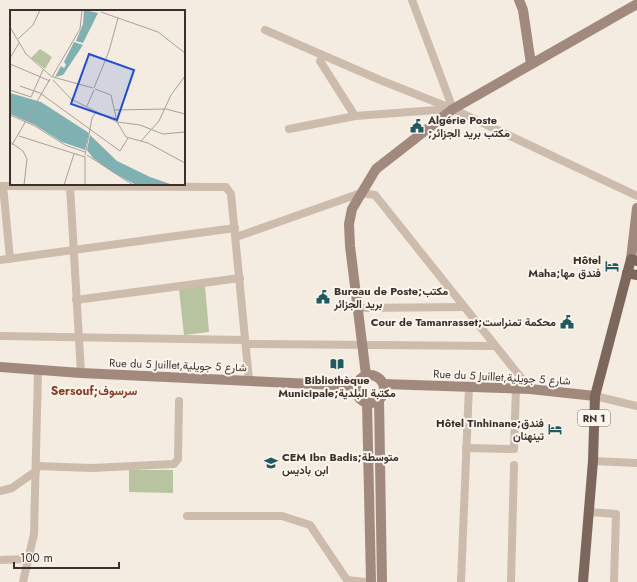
<svg xmlns="http://www.w3.org/2000/svg" width="637" height="582" font-family="Jost,Vazirmatn,sans-serif">
<style>
.green{fill:#b8c4a0}
.lines{fill:none;stroke-linecap:round;stroke-linejoin:round}
.street{stroke:#cdbbac;stroke-width:8}
.secondary{stroke:#a18a7d;stroke-width:10}
.primary{stroke:#7d675c;stroke-width:10}
.labels{text-anchor:middle;stroke-width:4;stroke-linejoin:round;paint-order:stroke}
.shield{fill:#fbf5ee;stroke:#756b66;stroke-width:1}
.shield-label{font-size:10px;font-weight:bold;fill:#3b302b}
.poi-label{font-size:11px;font-weight:bold;fill:#3b302b;stroke:#fbf5ee;text-anchor:start}
.street-label{font-size:11px;fill:#3b302b;stroke:#fbf5ee}
.neighbourhood-label{font-size:12px;font-weight:bold;fill:#8c3b22;stroke:#fbf5ee}
.inset-road{fill:none;stroke:#aaa098;stroke-width:1}
.view{fill:#1d4ed8;fill-opacity:0.15;stroke:#1d4ed8;stroke-width:2}
.inset-edge{fill:none;stroke:#3b302b;stroke-width:2}
</style>
<rect width="100%" height="100%" fill="#f4ebe1"/>
<!-- green -->
<g class="green">
<polygon points="205,286 209,332 184,335 179,289"/>
<polygon points="129,470 173,470 173,493 129,492"/>
</g>
<g class="lines">
<!-- street -->
<g class="street">
<polyline points="412,0 453,109"/>
<polyline points="265,30 380,80 453,109 637,196"/>
<polyline points="324,56 320,61 355,116"/>
<polyline points="289,129 355,116 450,109"/>
<polyline points="0,186 226,187 231,194 249,380"/>
<polyline points="3,186 10,259"/>
<polyline points="70,186 81,373"/>
<polyline points="236,237 361,193 375,195 530,389"/>
<polyline points="0,260 235,228"/>
<polyline points="76,300 240,278"/>
<polyline points="358,308 464,307"/>
<polyline points="0,336 245,340"/>
<polyline points="246,344 495,346"/>
<polyline points="595,396 637,406"/>
<polyline points="466,448 514,449 516,388"/>
<polyline points="593,461 637,463"/>
<polyline points="36,466 92,468 174,464 178,459 179,401"/>
<polyline points="0,491 12,488 36,471"/>
<polyline points="589,512 616,514 614,582"/>
<polyline points="187,516 282,516 310,525 347,580"/>
<polyline points="0,560 28,559"/>
<polyline points="347,580 365,582"/>
<polyline points="23,582 34,534 38,371"/>
<polyline points="461,582 469,386"/>
<polyline points="511,582 514,465"/>
</g>
<!-- secondary -->
<g class="secondary">
<polyline points="519,0 523,10 531,64"/>
<polyline points="631,259 637,208"/>
<polyline points="0,367 81,373 356,386"/>
<polyline points="366,375 350,246 349,224 352,209 376,169 453,109 637,4"/>
<circle cx="370" cy="389" r="14"/>
<polyline points="384,384 530,389 595,396"/>
<polyline points="379,399 382,582"/>
<polyline points="367,402 371,582"/>
</g>
<!-- primary -->
<g class="primary">
<polyline points="627,273 637,275"/>
<polyline points="583,582 593,461 595,396 631,259 637,261"/>
</g>
</g>
<!-- icons -->
<defs>
<g id="civic-bare" transform="scale(1.08)"><path d="M-.6-6.5H3V-4.5H.6V-3L4-1V1h2V6H-6V1h2V-1L-.6-3ZM-1.2 2.5V6h2.4V2.5Z" fill="#1f5a5e" stroke="#fbf5ee" stroke-width="2.5" paint-order="stroke"/></g>
<g id="hotel-bare" transform="scale(1.08)"><path d="M-6-4.5h1.5V1H6V5H4.5V3h-9V5H-6ZM-4 0a1.8 1.8 0 1 1 3.6 0ZM.5 0V-2.5h3Q6-2.5 6 0Z" fill="#1f5a5e" stroke="#fbf5ee" stroke-width="2.5" paint-order="stroke"/></g>
<g id="library-bare" transform="scale(1.08)"><path d="M-6-4Q-3-5.5-.7-3.5V5Q-3 3-6 4ZM6-4Q3-5.5 .7-3.5V5Q3 3 6 4Z" fill="#1f5a5e" stroke="#fbf5ee" stroke-width="2.5" paint-order="stroke"/></g>
<g id="school-bare" transform="scale(1.08)"><path d="M0-5L7-2L0 1L-7-2ZM-4 1L0 2.5L4 1V4Q0 6-4 4Z" fill="#1f5a5e" stroke="#fbf5ee" stroke-width="2.5" paint-order="stroke"/></g>
</defs>
<g fill-rule="evenodd">
<use href="#civic-bare" x="417" y="126"/>
<use href="#hotel-bare" x="612" y="266"/>
<use href="#civic-bare" x="323" y="297"/>
<use href="#civic-bare" x="567" y="322"/>
<use href="#library-bare" x="337" y="364"/>
<use href="#hotel-bare" x="555" y="429"/>
<use href="#school-bare" x="271" y="463"/>
</g>
<g class="labels">
<!-- shield labels -->
<rect class="shield" x="578" y="410" width="32" height="16" rx="3"/>
<g class="shield-label">
<text x="594" y="422">RN 1</text>
</g>
<!-- poi labels -->
<g class="poi-label">
<text x="428" y="124">Algérie Poste<tspan x="428" dy="13">;مكتب بريد الجزائر</tspan></text>
<text x="601" y="264" text-anchor="end">Hôtel<tspan x="601" dy="13">Maha;فندق مها</tspan></text>
<text x="334" y="295">Bureau de Poste;مكتب<tspan x="334" dy="13">بريد الجزائر</tspan></text>
<text x="556" y="326" text-anchor="end">Cour de Tamanrasset;محكمة تمنراست</text>
<text x="337" y="384" text-anchor="middle">Bibliothèque<tspan x="337" dy="13">Municipale;مكتبة البلدية</tspan></text>
<text x="544" y="427" text-anchor="end">Hôtel Tinhinane;فندق<tspan x="544" dy="13">تينهنان</tspan></text>
<text x="282" y="461">CEM Ibn Badis;متوسطة<tspan x="282" dy="13">ابن باديس</tspan></text>
</g>
<!-- street labels -->
<g class="street-label">
<text transform="translate(178 365) rotate(2)" y="4">Rue du 5 Juillet,شارع 5 جويلية</text>
<text transform="translate(502 377) rotate(3)" y="4">Rue du 5 Juillet,شارع 5 جويلية</text>
</g>
<!-- neighbourhood labels -->
<g class="neighbourhood-label">
<text x="94" y="395">Sersouf;سرسوف</text>
</g>
</g>
<!-- overview -->
<g transform="translate(10 10)">
<rect width="175" height="175" fill="#f4ebe1"/>
<path d="M30 39 42 47 35 59 21 48Z" fill="#b8c4a0"/>
<path d="M74 0 88 3 73 33 66 31 73 14ZM64 32 73 35 53 65 45 67 51 56 54 58 56 55 54 52ZM0 83 31 92 79 123 75 140 52 132 25 115 0 104ZM80 125 107 151 140 167 163 175H126L104 163 83 148 77 140Z" fill="#7fb0b2"/>
<path class="inset-road" d="M91 2 148 22 175 43M0 17 16 44 42 67M8 29 23 15 30 0M0 48 9 33M0 54 40 71M42 67 70 19 72 0M43 67 83 78M43 70 61 89 107 112 116 127 138 133 175 153M10 76 30 83 110 141 118 128M84 78 99 41 108 8M85 79 101 85 107 112 130 115 153 124 175 122M0 80 21 87 33 60M77 96 84 80M105 100 156 99 175 104M0 105 25 116 55 135 75 142M9 126 75 147M131 131 149 111 161 85 175 66M0 132 13 141 17 149 14 175M2 135 40 69M75 145 82 108 86 102M77 145 123 175M75 146V175M54 175 64 144"/>
<path class="view" d="M79 44 124 60 107 110 61 94Z"/>
<rect width="175" height="175" class="inset-edge"/>
</g>
<!-- scale -->
<path d="M14 562v6h105v-6" fill="none" stroke="#3b302b" stroke-width="2"/>
<text x="20" y="562" font-size="12" fill="#3b302b" stroke="#fbf5ee" stroke-width="3" paint-order="stroke">100 m</text>
</svg>
